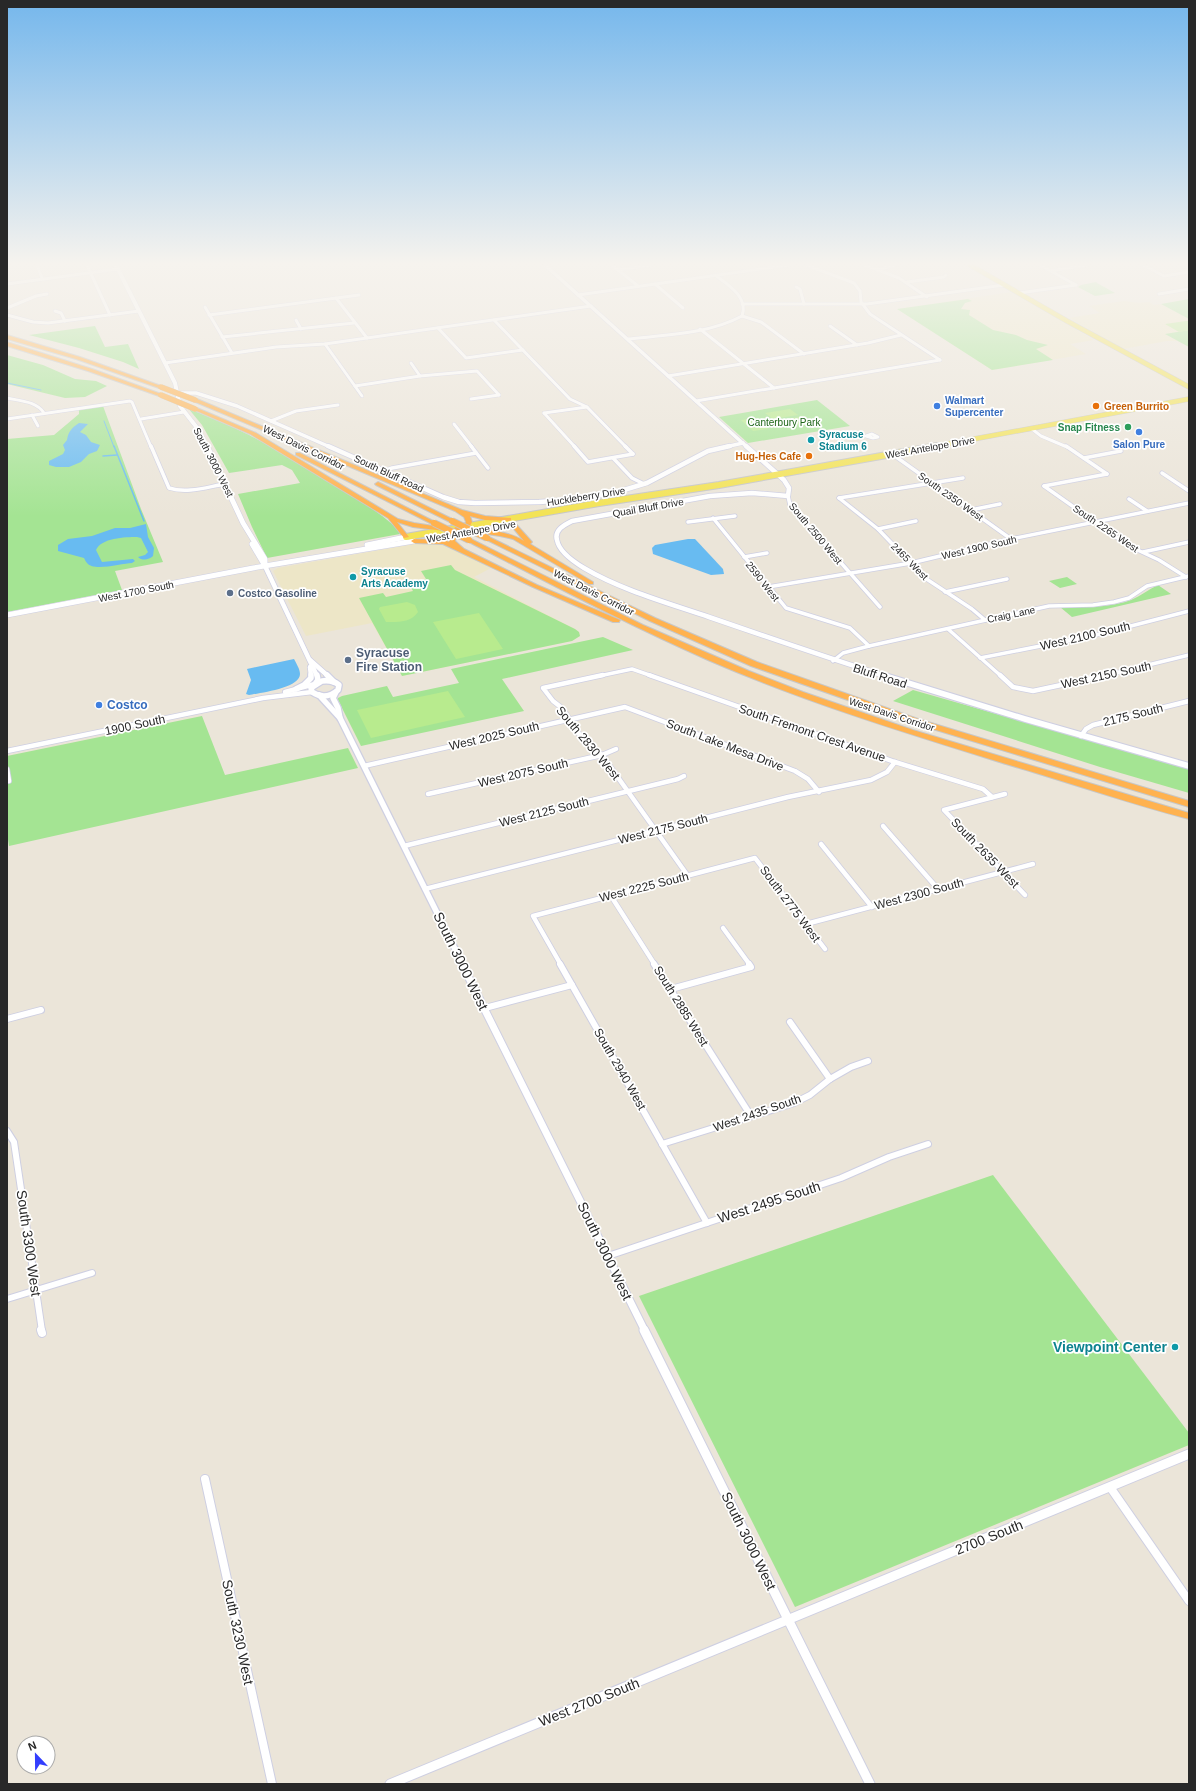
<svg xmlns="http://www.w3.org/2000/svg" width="1196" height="1791" font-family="Helvetica,sans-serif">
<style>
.education{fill:#ede6c7}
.green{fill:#a4e493}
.pitch{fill:#b8eb8e}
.water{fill:#68bbf1}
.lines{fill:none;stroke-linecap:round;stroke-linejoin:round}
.stream-far1{stroke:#68bbf1;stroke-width:1}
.stream{stroke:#68bbf1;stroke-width:1.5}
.minor-far4-casing{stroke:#cecfe2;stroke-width:4}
.minor-far3-casing{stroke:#cecfe2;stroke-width:5}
.minor-far2-casing{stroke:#cecfe2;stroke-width:6}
.minor-far1-casing{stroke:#cecfe2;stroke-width:8}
.minor-casing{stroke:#cecfe2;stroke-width:10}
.tertiary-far4-casing{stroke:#cecfe2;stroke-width:4.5}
.tertiary-far3-casing{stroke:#cecfe2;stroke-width:6}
.tertiary-far2-casing{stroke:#cecfe2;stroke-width:8}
.tertiary-far1-casing{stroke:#cecfe2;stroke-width:9}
.tertiary-casing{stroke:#cecfe2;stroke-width:11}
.secondary-far1-casing{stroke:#cecfe2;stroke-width:5}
.secondary-casing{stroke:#cecfe2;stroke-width:6}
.primary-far1-casing{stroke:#c7c7c7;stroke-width:5.5}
.primary-casing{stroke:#c7c7c7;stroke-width:8}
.motorway-casing{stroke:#c7c7c7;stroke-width:2}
.minor-far4{stroke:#fff;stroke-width:3}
.minor-far3{stroke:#fff;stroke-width:3.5}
.minor-far2{stroke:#fff;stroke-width:4.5}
.minor-far1{stroke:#fff;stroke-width:6}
.minor{stroke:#fff;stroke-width:8}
.tertiary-far4{stroke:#fff;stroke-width:3.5}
.tertiary-far3{stroke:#fff;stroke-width:4.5}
.tertiary-far2{stroke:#fff;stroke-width:5.5}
.tertiary-far1{stroke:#fff;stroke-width:7}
.tertiary{stroke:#fff;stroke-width:9}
.secondary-far1{stroke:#fff;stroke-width:4}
.secondary{stroke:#fff;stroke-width:5}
.primary-far1{stroke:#f3e355;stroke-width:4.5}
.primary{stroke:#f3e355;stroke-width:6}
.motorway{fill:#ffb24f;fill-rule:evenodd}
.motorway-bridge-far1-casing{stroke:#c7c7c7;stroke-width:6;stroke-linecap:butt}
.motorway-bridge-casing{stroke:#c7c7c7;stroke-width:8;stroke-linecap:butt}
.motorway-bridge-far1{stroke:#ffb24f;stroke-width:5.5}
.motorway-bridge{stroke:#ffb24f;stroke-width:6}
.shop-dot{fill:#3f7fe0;stroke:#fff;stroke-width:1.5}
.food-dot{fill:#e8710a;stroke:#fff;stroke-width:1.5}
.leisure-dot{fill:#2e9e5b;stroke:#fff;stroke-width:1.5}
.culture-dot{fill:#0f9aa8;stroke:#fff;stroke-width:1.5}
.service-dot{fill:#5c6f8a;stroke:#fff;stroke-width:1.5}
.labels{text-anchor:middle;stroke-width:3.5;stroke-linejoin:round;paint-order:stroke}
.far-shop-label{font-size:10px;font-weight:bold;fill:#366cbe;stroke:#fff;text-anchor:start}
.far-food-label{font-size:10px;font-weight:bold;fill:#c56008;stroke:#fff;text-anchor:start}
.far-park-label{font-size:10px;fill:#1d6517;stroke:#fff}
.far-leisure-label{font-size:10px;font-weight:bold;fill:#27864d;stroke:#fff;text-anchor:end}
.far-culture-label{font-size:10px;font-weight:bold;fill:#0d838f;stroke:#fff;text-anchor:start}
.far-street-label{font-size:10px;fill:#282828;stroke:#fff}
.far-service-label{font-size:10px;font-weight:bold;fill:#4e5e75;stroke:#fff;text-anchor:start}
.street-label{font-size:12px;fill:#282828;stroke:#fff}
.service-label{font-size:12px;font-weight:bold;fill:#4e5e75;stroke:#fff;text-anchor:start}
.shop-label{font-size:12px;font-weight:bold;fill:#366cbe;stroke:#fff;text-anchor:start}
.near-street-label{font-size:14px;fill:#282828;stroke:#fff}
.near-culture-label{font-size:14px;font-weight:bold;fill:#0d838f;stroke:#fff;text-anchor:end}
</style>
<rect width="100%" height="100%" fill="#ebe5d9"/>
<!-- education -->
<g class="education">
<polygon points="1012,292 1094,340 1070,344 1086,354 992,370 898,309"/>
<polygon points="1124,301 1139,303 1149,302 1154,305 1161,304 1189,319 1189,330 1166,335 1178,341 1167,341 1123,349 1069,318 1100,313 1089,306"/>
<polygon points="425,542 444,544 491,568 474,577 575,629 579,632 580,636 572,641 402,676 372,623 306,636 273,571 278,568"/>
</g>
<!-- green -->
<g class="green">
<polygon points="1096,282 1097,283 1115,293 1095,296 1078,287 1081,285"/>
<polygon points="968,299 972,301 965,303 961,309 970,310 969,315 993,330 1016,335 1027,340 1048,345 1036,349 1053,360 992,370 897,309"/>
<polygon points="1189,299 1189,319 1161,304"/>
<polygon points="95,326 105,347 128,344 139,369 123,362 79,348 29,335"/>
<polygon points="1189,330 1189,347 1165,334"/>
<polygon points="7,355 43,365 75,379 96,381 107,386 85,397 65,398 7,384"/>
<polygon points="817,400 850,426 748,443 719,417"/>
<polygon points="103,406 141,509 163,562 115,571 122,590 7,612 7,439 54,435 79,414 79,409"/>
<path d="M188 408C208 417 228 424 247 434 270 445 395 516 400 534L267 558 252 527 238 494 300 483 292 470 282 465 229 473 202 425Z"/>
<polygon points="451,565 455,570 575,629 579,632 580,636 572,641 402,676 359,598 383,593 386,597 413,591 408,583 426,579 421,571"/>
<polygon points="1067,577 1077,584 1060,588 1049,581"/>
<path d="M1158 585 1171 594 1072 617 1060 607C1084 607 1109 608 1131 600 1141 596 1149 589 1158 585Z"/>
<polygon points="603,637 633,650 502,679 524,711 361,746 338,700 338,698 342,696 387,686 393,697 459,683 451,669"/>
<polygon points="913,690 1189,769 1189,793 1100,767 893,701"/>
<polygon points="202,716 225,775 348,748 358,768 9,846 7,833 7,756"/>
<polygon points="993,1175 1189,1433 1189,1445 795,1607 639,1296"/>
</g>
<!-- pitch -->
<g class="pitch">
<polygon points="1186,321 1189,321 1189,330 1179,332 1165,324"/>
<polygon points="790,409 798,415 773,419 765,413"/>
<polygon points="799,417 807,423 782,427 775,421"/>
<polygon points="755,418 768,429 753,431 741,420"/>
<path d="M407 602 415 605 418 612C411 623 397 622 386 622L379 609 380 607Z"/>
<polygon points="479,613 503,649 456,659 433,622"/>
<polygon points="448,691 465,717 371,738 357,710"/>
</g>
<!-- water -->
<g class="water">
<path d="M79 423 88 424 80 432 86 435 91 442 100 445 97 451 89 454 81 462 69 467H56L49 465V461L63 454 65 450 63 445 67 440C68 433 71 428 79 423Z"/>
<path d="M146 524 148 537 154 548 153 556C149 560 142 561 138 557L145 555 148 552 141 538 137 537C125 537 101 538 96 550L102 562 133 559 135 561 132 563C122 563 94 572 87 563 86 562 85 560 84 558L58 551V545L68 539 92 536 115 528H130Z"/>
<polygon points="688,539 695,539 723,569 724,574 711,575 653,554 652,548 655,545"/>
<path d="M294 659C296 663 300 669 300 674 300 688 260 693 249 695L246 694 251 680 247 669Z"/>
</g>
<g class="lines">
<!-- stream-far1 -->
<g class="stream-far1">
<polyline points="7,383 41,390"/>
<polyline points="104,421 114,447"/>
</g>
<!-- stream -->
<g class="stream">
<polyline points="114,446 144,521"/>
<polyline points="103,456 117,455"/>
</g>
<!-- minor-far4 casing -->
<g class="minor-far4-casing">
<g id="minor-far4">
<polyline points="37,265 42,278"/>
<polyline points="87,265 110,315"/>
<polyline points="612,265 638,286"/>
<polyline points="806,265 854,283 860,291 861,302 870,314 940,360"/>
<polyline points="865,265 899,278 927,297"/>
<polyline points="1040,265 1076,285"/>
<polyline points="1143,265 1164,276 1189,272"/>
<polyline points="618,270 651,265"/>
<polyline points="877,270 895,265"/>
<polyline points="1050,271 1087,265"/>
<path d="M715 275C728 285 749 297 742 316"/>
<polyline points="907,282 944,277 946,275"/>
<polyline points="7,284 118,269"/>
<polyline points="655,284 683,308"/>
<polyline points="796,287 800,289 804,304"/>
<polyline points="1019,293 1076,285"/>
<polyline points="1159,294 1189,289"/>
<polyline points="578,295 789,265"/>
<polyline points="336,298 367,338"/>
<polyline points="742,304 867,304 1004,285"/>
<polyline points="205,307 232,353"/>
<polyline points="7,308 36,296 47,294"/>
<polyline points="55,311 61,313 65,321"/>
<polyline points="7,315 33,322 48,323 139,311"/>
<polyline points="209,315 359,295"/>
<polyline points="742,316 761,322 804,354"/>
<polyline points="296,320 301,329"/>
<polyline points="494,320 570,399 587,407 626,447"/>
<polyline points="830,326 857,345"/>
<polyline points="438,328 466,358 523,350"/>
<polyline points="700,329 774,388"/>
<polyline points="222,337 354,323"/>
<path d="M628 339C665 335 709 334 742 316"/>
<polyline points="325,344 362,396"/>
<polyline points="165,363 276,347 325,344 591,306"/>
<polyline points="411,363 420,376"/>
<polyline points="668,376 868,343 901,335"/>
<polyline points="355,386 420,376 477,371 499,395"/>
<path d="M7 398C20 401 36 401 44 413"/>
<polyline points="471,399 499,395"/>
<polyline points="696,401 940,360"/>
<polyline points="544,413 575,447"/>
<polyline points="544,413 587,407"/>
<polyline points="32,415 38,426"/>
<polyline points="7,419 130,401 132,402 151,447"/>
<polyline points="141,419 184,412"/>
<polyline points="271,421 296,411 338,405"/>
<polyline points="454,424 472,447"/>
<polyline points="1032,429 1041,436 1067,447"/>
<polygon points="872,434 878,437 873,438 866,436"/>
</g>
</g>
<!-- minor-far3 casing -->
<g class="minor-far3-casing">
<g id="minor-far3">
<path d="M151 446 169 488C187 494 207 487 225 484"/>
<polyline points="471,446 488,468"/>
<polyline points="574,446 588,462 633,454"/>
<polyline points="625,446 633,454"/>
<polyline points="1066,446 1107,474"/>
<polyline points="892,454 1011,539"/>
<polyline points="613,458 632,478 644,484"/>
<polyline points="1084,458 1121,451"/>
<polyline points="384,471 392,468 476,453"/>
<polyline points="1162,473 1189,491"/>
<polyline points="1044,486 1129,546 1159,560 1186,577"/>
<polyline points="1044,486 1107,474"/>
<polyline points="788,496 790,505 880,607"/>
<polyline points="839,498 878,529 925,578 972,609 985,620"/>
<polyline points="839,498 963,478"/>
<polyline points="1129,499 1147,511"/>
<polyline points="971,510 1000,504"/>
<polyline points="713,518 786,608 850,628 869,646"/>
<polyline points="688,522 735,516"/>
<polyline points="878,529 916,521"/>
<polyline points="1143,552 1189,542"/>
<polyline points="744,557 767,553"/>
<polyline points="768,587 911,563 1011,539 1189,503"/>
<polyline points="945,592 1007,579"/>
<polyline points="948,629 1001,676"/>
<polyline points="980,658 1096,635 1189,611"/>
<polyline points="833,661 843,653 869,646 1049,606 1093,605 1114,602 1129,598 1147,586 1189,576"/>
<polyline points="599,676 632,669 652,676"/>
<polyline points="1103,676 1189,655"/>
</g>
</g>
<!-- minor-far2 casing -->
<g class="minor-far2-casing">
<g id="minor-far2">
<polyline points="603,675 543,688 553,701 562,708 585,743 602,755 688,876"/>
<polyline points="649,675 895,762 983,789 992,797"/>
<polyline points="1000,675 1013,687 1033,691 1108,675"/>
<polyline points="285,692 315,684"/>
<polyline points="1081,736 1086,729 1093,725 1189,701"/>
<polyline points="7,751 263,698 312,692"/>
<polyline points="364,766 625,707 795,771 808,779 819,792"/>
<polyline points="7,769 9,781 7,781"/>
<polyline points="428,794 602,755 616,749"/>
<polyline points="1005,794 944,810 1025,895"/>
<polyline points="883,826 938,889"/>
<polyline points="821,844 872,907"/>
<polyline points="404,846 678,779 684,776"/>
<polyline points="425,889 788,797 871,780 887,772 895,762"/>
<polyline points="611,896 655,965"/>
<polyline points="806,924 1033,864"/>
<polyline points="723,928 750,965"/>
<polyline points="561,965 533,916 755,858 825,949"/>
</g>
</g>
<!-- minor-far1 casing -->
<g class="minor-far1-casing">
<g id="minor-far1">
<polyline points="560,964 707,1223"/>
<polyline points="654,964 751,1116"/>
<polyline points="671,989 751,967 749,964"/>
<polyline points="485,1008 572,985"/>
<polyline points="7,1019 41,1010"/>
<polyline points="790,1022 830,1079"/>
<polyline points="7,1131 14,1142 42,1331"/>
<polyline points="662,1144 794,1103 810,1095 830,1079 851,1067 868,1061"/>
<polyline points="608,1256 841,1178 889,1157 928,1144"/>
<polyline points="7,1299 92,1273"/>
</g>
</g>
<!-- minor casing -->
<g class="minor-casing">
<g id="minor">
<polyline points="41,1330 42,1333"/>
<polyline points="205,1479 272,1784"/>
<polyline points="1110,1487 1189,1601"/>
</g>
</g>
<!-- tertiary-far4 casing -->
<g class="tertiary-far4-casing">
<g id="tertiary-far4">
<polyline points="545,265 747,447"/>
<polyline points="177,393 196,393 237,406 330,447"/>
<polyline points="725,447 743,443"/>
</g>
</g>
<!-- tertiary-far3 casing -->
<g class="tertiary-far3-casing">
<g id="tertiary-far3">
<polyline points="328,446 443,497 459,502 475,503 539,502 568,500 614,493 647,483 708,451 730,446"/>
<path d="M746 446 784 480 789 488 788 496 752 493 710 496 572 521C564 525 554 530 557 540 559 552 574 562 584 568 621 590 668 603 709 617 767 637 826 657 885 676"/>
<polyline points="265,566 317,676"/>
<polyline points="310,660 328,676"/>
<polyline points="310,667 311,676"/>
</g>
</g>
<!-- tertiary-far2 casing -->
<g class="tertiary-far2-casing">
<g id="tertiary-far2">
<polyline points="327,675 334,682"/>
<polyline points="882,675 1025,719 1189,766"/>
<path d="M322 681C328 680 334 681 339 685L338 690C330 697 321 698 312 692L311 688Z"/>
<polyline points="315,684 318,680 317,675"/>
<polyline points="296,689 304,685 311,678 311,675"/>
<polyline points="336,692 333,698 338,708 340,718"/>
<polyline points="319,695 340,718 463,965"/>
</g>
</g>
<!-- tertiary-far1 casing -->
<g class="tertiary-far1-casing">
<polyline id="tertiary-far1" points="462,964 645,1331"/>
</g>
<!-- tertiary casing -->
<g class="tertiary-casing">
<g id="tertiary">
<polyline points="644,1330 870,1784"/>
<polyline points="390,1784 1189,1454"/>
</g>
</g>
<!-- secondary-far1 casing -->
<g class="secondary-far1-casing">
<polyline id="secondary-far1" points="116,265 175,383 180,406 198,429 207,447"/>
</g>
<!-- secondary casing -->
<g class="secondary-casing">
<g id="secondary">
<polyline points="207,446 243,523 265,559 265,566"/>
<polyline points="252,544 265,566"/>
<polyline points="367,545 406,537"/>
<polyline points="7,615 253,568 414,541"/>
</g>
</g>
<!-- primary-far1 casing -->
<g class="primary-far1-casing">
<g id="primary-far1">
<polyline points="970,265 1067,321 1189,387"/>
<polyline points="931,447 1189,399"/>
</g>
</g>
<!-- primary casing -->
<g class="primary-casing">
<polyline id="primary" points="406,537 599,503 719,485 937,446"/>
</g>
<!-- motorway casing -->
<g class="motorway-casing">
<g id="motorway">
<polygon points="7,335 80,357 164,387 159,388 76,359 7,339"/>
<polygon points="7,342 92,369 164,395 159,396 88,371 7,346"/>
<path d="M193 399H197L462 510 485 516 511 518V520L509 521 485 520 470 516 472 522 469 528C487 530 508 531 524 541L509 523 514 522 532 542 530 544 593 582V584H589L513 539 500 536 467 531 463 534 458 533 455 541 464 549 537 585 620 620 619 622H613L533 587 443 544 414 543 411 541 414 539 444 540 449 542 452 532 413 527 397 522 409 537 404 538 388 518 250 434 192 409 197 408 256 433 398 519 414 523 453 529 457 526 463 527 466 522 464 517 455 511 193 401Z"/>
<polygon points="296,453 300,453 437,523 432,524 296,455"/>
<polygon points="378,482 454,520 455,521 450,522 376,485 375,484"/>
<polygon points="487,536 655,618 757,662 918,719 1189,801 1189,807 913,723 751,666 650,621 485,539 484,538"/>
<path d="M469 538 643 625 749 671 803 692 913 730 1189 813V819C1128 803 1067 782 1006 764 906 733 805 702 708 660 626 624 547 582 467 541V539Z"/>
</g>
</g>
<!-- minor-far4 -->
<use href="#minor-far4" class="minor-far4"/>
<!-- minor-far3 -->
<use href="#minor-far3" class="minor-far3"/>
<!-- minor-far2 -->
<use href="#minor-far2" class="minor-far2"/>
<!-- minor-far1 -->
<use href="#minor-far1" class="minor-far1"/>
<!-- minor -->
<use href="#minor" class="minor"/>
<!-- tertiary-far4 -->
<use href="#tertiary-far4" class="tertiary-far4"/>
<!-- tertiary-far3 -->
<use href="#tertiary-far3" class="tertiary-far3"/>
<!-- tertiary-far2 -->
<use href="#tertiary-far2" class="tertiary-far2"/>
<!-- tertiary-far1 -->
<use href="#tertiary-far1" class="tertiary-far1"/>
<!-- tertiary -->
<use href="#tertiary" class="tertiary"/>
<!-- secondary-far1 -->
<use href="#secondary-far1" class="secondary-far1"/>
<!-- secondary -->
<use href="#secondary" class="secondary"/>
<!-- primary-far1 -->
<use href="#primary-far1" class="primary-far1"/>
<!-- primary -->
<use href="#primary" class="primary"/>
<!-- motorway -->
<use href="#motorway" class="motorway"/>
<!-- motorway-bridge-far1 casing -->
<g class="motorway-bridge-far1-casing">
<g id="motorway-bridge-far1">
<polyline points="161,387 195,400"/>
<polyline points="161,395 195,409"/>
</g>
</g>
<!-- motorway-bridge casing -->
<g class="motorway-bridge-casing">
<g id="motorway-bridge">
<polyline points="452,521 487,538"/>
<polyline points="434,523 469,540"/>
</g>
</g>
<!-- motorway-bridge-far1 -->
<use href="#motorway-bridge-far1" class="motorway-bridge-far1"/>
<!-- motorway-bridge -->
<use href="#motorway-bridge" class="motorway-bridge"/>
</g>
<!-- sky -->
<linearGradient id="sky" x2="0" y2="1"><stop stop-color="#75b7ec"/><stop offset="0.51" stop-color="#f6f3ee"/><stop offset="1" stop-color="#f6f3ee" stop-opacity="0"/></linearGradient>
<rect width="1196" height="516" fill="url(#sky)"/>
<!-- markers -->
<g class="shop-dot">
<circle cx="937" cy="406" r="4"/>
<circle cx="1139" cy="432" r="4"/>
<circle cx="99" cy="705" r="4"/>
</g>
<g class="food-dot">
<circle cx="1096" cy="406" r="4"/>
<circle cx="809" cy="456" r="4"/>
</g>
<circle class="leisure-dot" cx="1128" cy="427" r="4"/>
<g class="culture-dot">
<circle cx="811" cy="440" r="4"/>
<circle cx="353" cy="577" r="4"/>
<circle cx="1175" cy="1347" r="4"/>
</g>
<g class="service-dot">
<circle cx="230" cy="593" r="4"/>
<circle cx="348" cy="660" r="4"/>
</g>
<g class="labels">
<!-- far-shop labels -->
<g class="far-shop-label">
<text x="945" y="404">Walmart<tspan x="945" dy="12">Supercenter</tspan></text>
<text x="1139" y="448" text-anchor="middle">Salon Pure</text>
</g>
<!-- far-food labels -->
<g class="far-food-label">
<text x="1104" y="410">Green Burrito</text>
<text x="801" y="460" text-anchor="end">Hug-Hes Cafe</text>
</g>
<!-- far-park labels -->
<g class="far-park-label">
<text x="784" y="426">Canterbury Park</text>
</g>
<!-- far-leisure labels -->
<g class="far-leisure-label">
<text x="1120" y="431">Snap Fitness</text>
</g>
<!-- far-culture labels -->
<g class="far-culture-label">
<text x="819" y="438">Syracuse<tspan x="819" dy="12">Stadium 6</tspan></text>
<text x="361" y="575">Syracuse<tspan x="361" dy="12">Arts Academy</tspan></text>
</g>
<!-- far-street labels -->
<g class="far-street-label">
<text transform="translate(304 447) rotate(26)" y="4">West Davis Corridor</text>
<text transform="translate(930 447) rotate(-10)" y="4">West Antelope Drive</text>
<text transform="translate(214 462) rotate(63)" y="4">South 3000 West</text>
<text transform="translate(389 473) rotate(25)" y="4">South Bluff Road</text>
<text transform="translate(586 496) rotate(-9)" y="4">Huckleberry Drive</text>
<text transform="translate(951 496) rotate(35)" y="4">South 2350 West</text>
<text transform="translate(648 507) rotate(-10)" y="4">Quail Bluff Drive</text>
<text transform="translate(1106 528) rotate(34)" y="4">South 2265 West</text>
<text transform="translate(471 531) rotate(-10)" y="4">West Antelope Drive</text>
<text transform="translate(816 533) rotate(50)" y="4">South 2500 West</text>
<text transform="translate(979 547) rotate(-13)" y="4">West 1900 South</text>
<text transform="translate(910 561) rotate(45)" y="4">2465 West</text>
<text transform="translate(763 581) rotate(52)" y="4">2590 West</text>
<text transform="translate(136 591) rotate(-11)" y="4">West 1700 South</text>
<text transform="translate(594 592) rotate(27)" y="4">West Davis Corridor</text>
<text transform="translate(1011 614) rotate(-12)" y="4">Craig Lane</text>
<text transform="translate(892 714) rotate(18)" y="4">West Davis Corridor</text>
</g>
<!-- far-service labels -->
<g class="far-service-label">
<text x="238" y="597">Costco Gasoline</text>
</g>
<!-- street labels -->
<g class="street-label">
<text transform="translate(1085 636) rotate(-13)" y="4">West 2100 South</text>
<text transform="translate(1106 675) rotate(-12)" y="4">West 2150 South</text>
<text transform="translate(880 676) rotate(18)" y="4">Bluff Road</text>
<text transform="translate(1133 715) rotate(-14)" y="4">2175 South</text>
<text transform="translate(135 725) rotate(-12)" y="4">1900 South</text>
<text transform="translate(812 733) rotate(19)" y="4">South Fremont Crest Avenue</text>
<text transform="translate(494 736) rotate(-13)" y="4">West 2025 South</text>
<text transform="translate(588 743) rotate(50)" y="4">South 2830 West</text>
<text transform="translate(725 745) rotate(21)" y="4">South Lake Mesa Drive</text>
<text transform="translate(523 773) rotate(-13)" y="4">West 2075 South</text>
<text transform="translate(544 812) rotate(-14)" y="4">West 2125 South</text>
<text transform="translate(663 829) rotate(-14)" y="4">West 2175 South</text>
<text transform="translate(985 853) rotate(46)" y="4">South 2635 West</text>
<text transform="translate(644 887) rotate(-14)" y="4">West 2225 South</text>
<text transform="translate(919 894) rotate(-15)" y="4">West 2300 South</text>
<text transform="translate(790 904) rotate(53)" y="4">South 2775 West</text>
<text transform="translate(681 1006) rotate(58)" y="4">South 2885 West</text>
<text transform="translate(620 1069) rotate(60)" y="4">South 2940 West</text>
<text transform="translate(757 1113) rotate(-19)" y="4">West 2435 South</text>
</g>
<!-- service labels -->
<g class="service-label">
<text x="356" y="657">Syracuse<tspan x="356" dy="14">Fire Station</tspan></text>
</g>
<!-- shop labels -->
<g class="shop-label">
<text x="107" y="709">Costco</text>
</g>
<!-- near-street labels -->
<g class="near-street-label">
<text transform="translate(461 961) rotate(64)" y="5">South 3000 West</text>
<text transform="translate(769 1202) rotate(-18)" y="5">West 2495 South</text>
<text transform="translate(29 1243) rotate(82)" y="5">South 3300 West</text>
<text transform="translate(605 1251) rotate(64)" y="5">South 3000 West</text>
<text transform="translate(989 1537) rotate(-22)" y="5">2700 South</text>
<text transform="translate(749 1541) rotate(64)" y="5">South 3000 West</text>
<text transform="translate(238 1632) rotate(78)" y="5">South 3230 West</text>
<text transform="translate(589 1702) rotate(-22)" y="5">West 2700 South</text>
</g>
<!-- near-culture labels -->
<g class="near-culture-label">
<text x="1167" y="1352">Viewpoint Center</text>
</g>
</g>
<!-- border -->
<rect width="1196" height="1791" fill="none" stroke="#282828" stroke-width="16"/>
<!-- north arrow -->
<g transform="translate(36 1755) rotate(338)"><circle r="19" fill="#ffffff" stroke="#a9a9a9"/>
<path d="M0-3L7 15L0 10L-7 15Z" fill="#333efe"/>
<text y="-6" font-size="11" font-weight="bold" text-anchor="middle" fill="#282828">N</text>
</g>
</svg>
